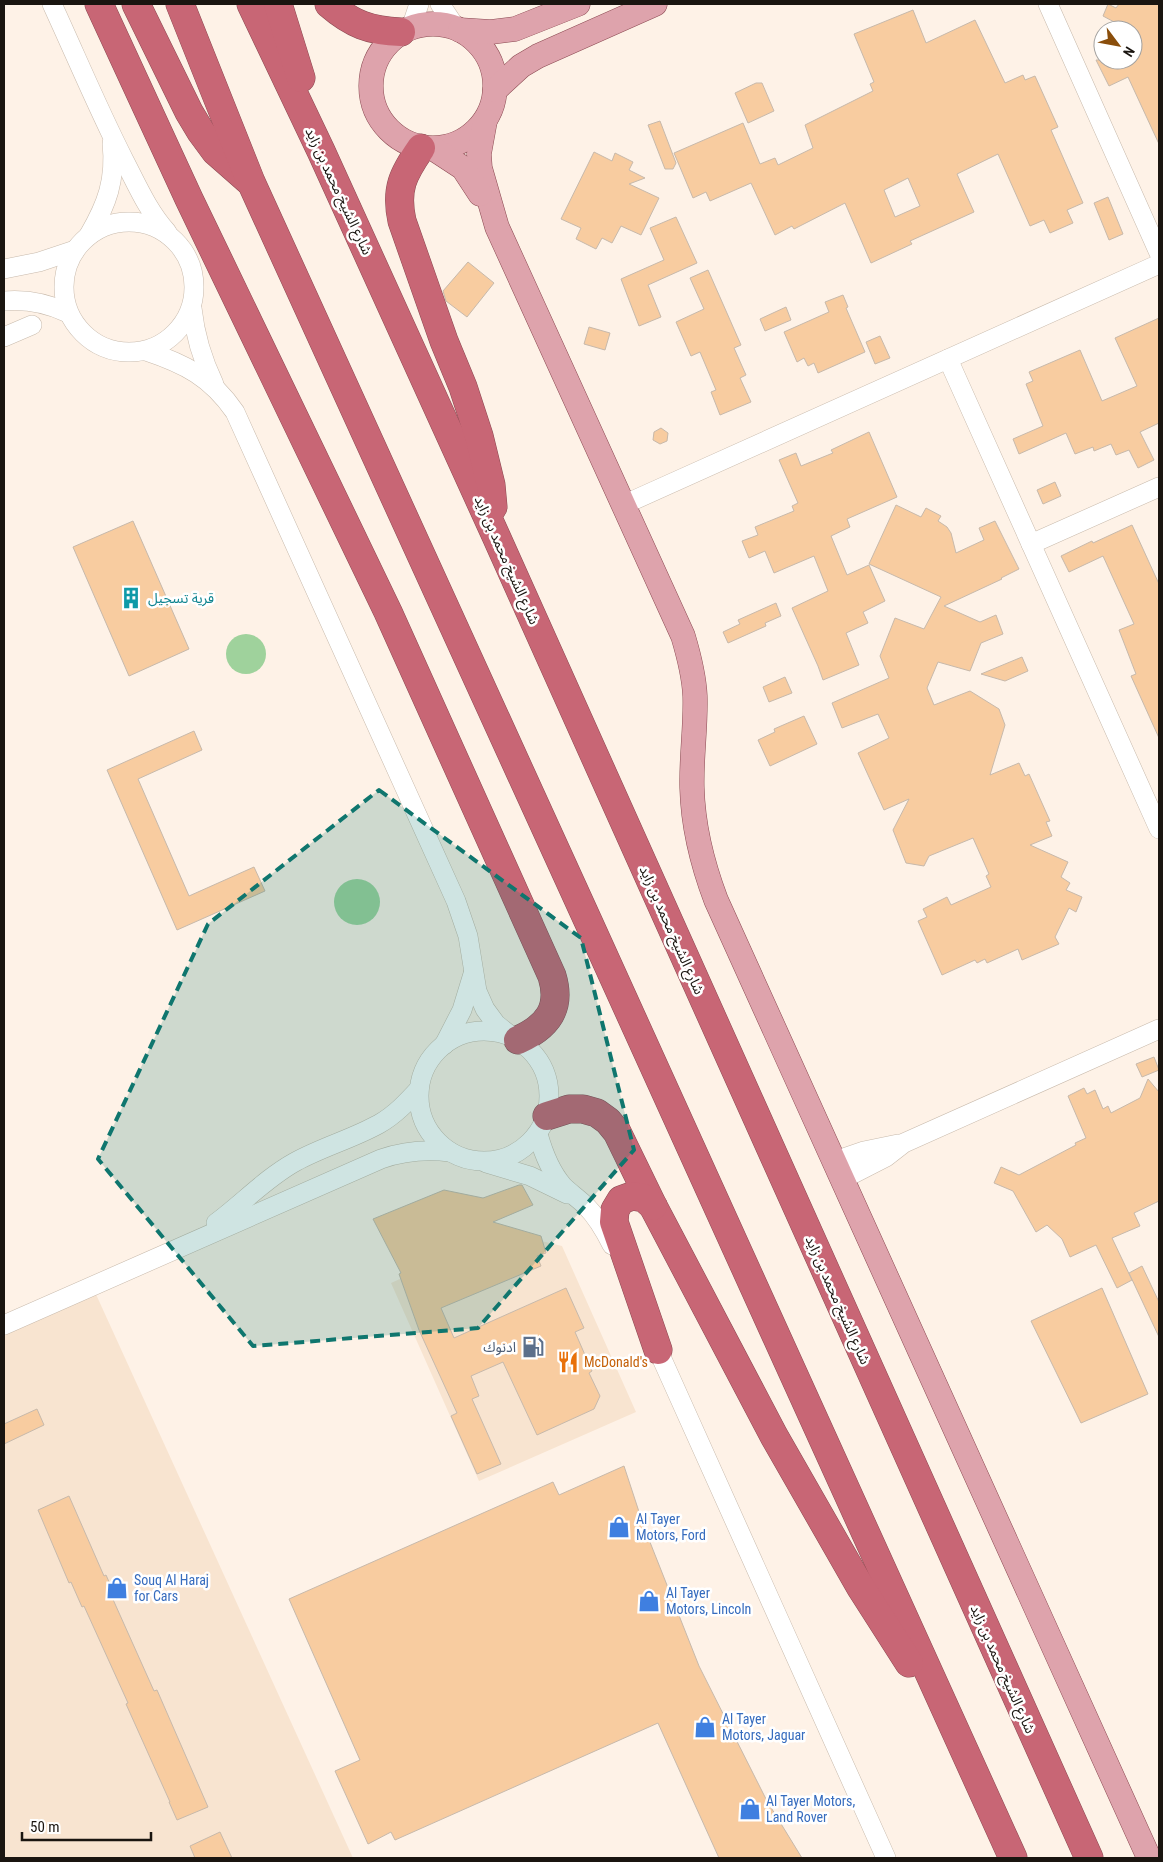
<svg xmlns="http://www.w3.org/2000/svg" width="1163" height="1862" font-family="'Roboto Condensed','Noto Sans Arabic',sans-serif">
<style>
.built{fill:#f8e4d0}
.green{fill:#9fd29c}
.building{fill:#f8cca0;stroke:#c7b9ab;fill-rule:evenodd}
.lines{fill:none;stroke-linecap:round;stroke-linejoin:round}
.minor-casing{stroke:#c8baac;stroke-width:20}
.major-casing{stroke:#8b4a52;stroke-width:25}
.highway-casing{stroke:#8b4a52;stroke-width:29}
.minor{stroke:#fff;stroke-width:19}
.major{stroke:#dea3ac;stroke-width:24}
.highway{stroke:#c86675;stroke-width:28}
.marked{fill:#0f766e;fill-opacity:0.2;stroke:#0f766e;stroke-width:4;stroke-dasharray:10 6;stroke-linejoin:round}
.labels{text-anchor:middle;stroke-width:5;stroke-linejoin:round;paint-order:stroke}
.street-label{font-size:14px;fill:#1a1510;stroke:#fff}
.culture-label{font-size:14px;fill:#0d838f;stroke:#fff;text-anchor:start}
.service-label{font-size:14px;fill:#4e5e75;stroke:#fff;text-anchor:end}
.food-label{font-size:14px;fill:#c56008;stroke:#fff;text-anchor:start}
.shop-label{font-size:14px;fill:#366cbe;stroke:#fff;text-anchor:start}
</style>
<rect width="100%" height="100%" fill="#fef2e7"/>
<!-- built -->
<g class="built">
<polygon points="508,1230 529,1238 562,1246 636,1412 479,1481 391,1283"/>
<polygon points="89,1279 353,1858 4,1858 4,1317"/>
</g>
<!-- green -->
<g class="green">
<circle cx="246" cy="654" r="20"/>
<circle cx="357" cy="902" r="23"/>
</g>
<!-- building -->
<g class="building">
<polygon points="1108,4 1116,8 1119,4 1159,4 1159,144 1128,77 1109,86 1096,60 1133,60 1133,36 1136,34 1133,32 1133,30 1129,30 1103,16"/>
<path d="M913 10 926 43 975 20 1005 83 1023 75 1025 80 1035 76 1058 127 1051 130 1083 203 1067 210 1073 223 1050 233 1044 220 1030 226 998 154 957 174 974 212 910 241 912 244 871 263 845 203 794 229 792 226 775 235 751 183 710 201 706 192 693 198 674 153 743 123 760 164 775 158 778 165 813 148 805 125 873 91 870 84 874 82 854 34ZM908 178 920 206 895 217 884 190Z"/>
<polygon points="756,83 762,83 774,111 748,123 735,93"/>
<polygon points="660,121 676,163 673,169 665,169 648,125"/>
<polygon points="594,152 612,161 615,153 633,162 629,170 645,178 629,184 659,198 641,235 621,226 612,243 602,238 596,249 576,239 581,228 561,219"/>
<polygon points="1108,197 1123,234 1109,240 1094,203"/>
<polygon points="676,217 697,263 648,285 661,317 639,326 621,279 664,260 650,228"/>
<polygon points="468,262 494,283 467,317 446,301 443,291"/>
<polygon points="708,270 741,345 734,348 746,375 740,378 751,402 720,415 711,392 716,390 700,352 691,356 676,322 704,309 690,278"/>
<polygon points="843,295 848,307 846,308 865,352 818,373 814,363 808,366 804,358 797,362 784,332 829,312 825,302"/>
<polygon points="786,307 791,320 765,331 760,319"/>
<polygon points="1159,318 1159,423 1140,432 1154,460 1138,468 1129,450 1116,455 1111,444 1094,451 1093,447 1075,454 1066,433 1019,454 1013,439 1043,426 1026,384 1033,381 1029,372 1080,350 1102,401 1137,386 1115,338"/>
<polygon points="589,327 610,333 605,350 584,344"/>
<polygon points="880,336 890,358 875,364 866,342"/>
<polygon points="661,428 668,433 667,441 660,444 653,440 654,432"/>
<polygon points="869,432 897,497 847,519 850,527 831,536 847,575 869,565 885,601 863,612 868,623 846,633 859,665 823,680 818,666 792,608 828,591 814,556 774,573 765,551 749,558 742,541 758,535 755,527 794,511 792,506 798,503 779,460 796,453 801,466 833,453 831,450"/>
<polygon points="1055,482 1061,496 1043,504 1037,490"/>
<polygon points="896,505 921,517 926,508 941,516 938,521 947,527 951,533 956,553 984,540 979,528 995,521 1019,569 1001,578 1002,579 944,606 980,622 996,615 1003,634 981,643 970,671 938,662 927,688 934,705 970,691 999,709 1005,725 990,775 1019,763 1025,776 1029,774 1050,821 1046,822 1052,836 1030,845 1068,862 1061,877 1070,883 1066,890 1082,897 1076,912 1069,908 1055,937 1059,944 1022,960 1018,949 987,963 985,959 977,963 975,960 942,975 918,921 927,917 923,909 947,897 951,905 991,887 986,876 989,874 973,838 929,856 924,866 906,863 893,830 909,799 884,810 858,753 889,738 878,714 842,728 832,703 889,678 880,656 895,618 924,629 941,597 869,564"/>
<polygon points="133,521 189,649 129,676 73,547"/>
<polygon points="1132,525 1159,584 1159,738 1131,676 1136,674 1119,630 1134,624 1103,556 1069,572 1061,556 1092,541 1093,543"/>
<polygon points="776,603 781,616 765,623 766,626 728,643 723,632 740,624 738,620"/>
<polygon points="1022,657 1028,671 1005,681 981,674"/>
<polygon points="785,677 792,693 769,702 763,687"/>
<polygon points="804,716 817,744 770,766 758,740 775,732 774,729"/>
<polygon points="194,731 202,750 138,779 189,896 254,867 265,891 177,930 107,770"/>
<polygon points="1154,1057 1159,1070 1142,1077 1136,1064"/>
<polygon points="1148,1079 1159,1092 1159,1201 1134,1213 1140,1226 1112,1238 1132,1280 1117,1288 1096,1245 1070,1257 1062,1239 1047,1225 1036,1232 1013,1191 994,1183 1001,1167 1019,1175 1076,1145 1075,1143 1086,1138 1068,1096 1084,1088 1087,1094 1095,1090 1103,1109 1108,1106 1111,1113 1140,1098"/>
<polygon points="519,1185 522,1185 533,1205 493,1222 541,1236 546,1253 537,1256 541,1266 441,1308 454,1338 566,1288 584,1328 575,1332 592,1371 589,1373 600,1396 594,1409 537,1435 503,1362 471,1376 479,1396 472,1399 501,1464 477,1474 451,1416 457,1413 419,1330 399,1274 401,1273 373,1219 444,1190 483,1198"/>
<polygon points="1142,1266 1159,1302 1159,1337 1129,1273"/>
<polygon points="1102,1288 1148,1394 1081,1423 1031,1321"/>
<polygon points="37,1409 44,1425 4,1444 4,1424"/>
<polygon points="624,1466 644,1527 699,1666 767,1801 802,1858 719,1858 658,1723 395,1840 391,1832 368,1844 335,1771 360,1760 289,1599 553,1482 559,1495"/>
<polygon points="69,1496 104,1576 106,1575 114,1593 111,1595 154,1691 157,1690 208,1807 177,1820 169,1802 170,1802 126,1704 128,1703 84,1606 82,1607 71,1582 69,1583 38,1510"/>
<polygon points="220,1832 232,1858 195,1858 190,1846"/>
</g>
<g class="lines">
<!-- minor casing -->
<g class="minor-casing">
<g id="minor">
<path d="M52 4C76 56 98 109 124 160 137 185 148 211 167 232"/>
<polyline points="440,4 456,28"/>
<polyline points="1048,4 1159,253"/>
<polyline points="411,28 419,4"/>
<circle cx="129" cy="287" r="65"/>
<path d="M89 235C107 204 116 180 112 143"/>
<polyline points="4,269 39,262 75,250"/>
<path d="M4 301C27 299 47 303 68 313"/>
<path d="M192 308C195 336 202 359 214 384"/>
<polyline points="4,337 32,325"/>
<path d="M146 351C185 364 211 377 235 412L456 901 468 936 477 991 485 1009 496 1024 511 1036"/>
<polyline points="948,359 1159,829"/>
<polyline points="623,505 1159,264"/>
<polyline points="1031,544 1159,487"/>
<circle cx="484" cy="1096" r="65"/>
<polyline points="444,1045 462,1010 473,974"/>
<path d="M538 1134C543 1152 550 1171 563 1186 570 1193 579 1199 586 1206 598 1218 605 1231 612 1245"/>
<polyline points="835,1161 864,1151 898,1144"/>
<polyline points="486,1163 530,1176 567,1194"/>
<polyline points="843,1179 886,1157 904,1143 1159,1029"/>
<path d="M216 1223C243 1203 266 1178 295 1162 322 1147 352 1139 379 1124 395 1115 407 1102 419 1089"/>
<path d="M4 1325 381 1159C404 1151 425 1149 450 1152"/>
<polyline points="653,1339 886,1858"/>
</g>
</g>
<!-- major casing -->
<g class="major-casing">
<g id="major">
<circle cx="433" cy="86" r="62"/>
<polyline points="460,30 491,32 515,29 578,4"/>
<polyline points="495,90 521,66 538,56 655,4"/>
<path d="M485 121 479 154 480 168 497 227 683 636C689 656 694 675 695 696 696 727 691 758 692 788 693 827 702 863 716 900L1149 1858"/>
<polyline points="434,149 463,168 480,194"/>
</g>
</g>
<!-- highway casing -->
<g class="highway-casing">
<g id="highway">
<path d="M99 4 189 199 388 612 552 976C562 1009 547 1027 518 1040"/>
<polyline points="136,4 189,112 201,132 215,151 248,180"/>
<polyline points="180,4 251,182 588,921 1013,1858"/>
<polyline points="251,4 321,151 496,536 1089,1858"/>
<polyline points="278,4 301,78"/>
<path d="M329 4C352 24 370 31 401 32"/>
<path d="M421 148C403 174 395 189 402 221L444 341 463 387 479 436 491 485 493 507"/>
<polyline points="547,1116 569,1109 583,1109 597,1113 608,1121 617,1132 653,1206 774,1436 861,1588 909,1663"/>
<polyline points="653,1206 644,1198 632,1196 621,1200 615,1210 614,1222 658,1350"/>
</g>
</g>
<!-- minor -->
<use href="#minor" class="minor"/>
<!-- major -->
<use href="#major" class="major"/>
<!-- highway -->
<use href="#highway" class="highway"/>
</g>
<!-- marked area -->
<path class="marked" d="M379 790 581 938 634 1150 478 1328 253 1346 98 1159 208 924Z"/>
<!-- icons -->
<defs>
<g id="building-bare" transform="scale(1.725)"><path d="M-4-6H4V6H1V3H-1V6H-4ZM-2.5-4.3h1.7v1.8h-1.7ZM.8-4.3h1.7v1.8H.8ZM-2.5-1h1.7V.8h-1.7ZM.8-1h1.7V.8H.8Z" fill="#0f9aa8" stroke="#fff" stroke-width="2.5" paint-order="stroke"/></g>
<g id="fuel-bare" transform="scale(1.725)"><path d="M-5.5-6h7V0h2V4h1.3V-2.5L3-4.5l.8-.8L6-3V5H2.5V1h-1V6h-7ZM-4.2-4.7v3.2H.2V-4.7Z" fill="#5c6f8a" stroke="#fff" stroke-width="2.5" paint-order="stroke"/></g>
<g id="restaurant-bare" transform="scale(1.725)"><path d="M-5-6h1v4h1v-4h1v4h1v-4h1v5L-1.5 .5V6h-2V.5L-5-1ZM5-6V6H3V1.5H1.5Q1.5-4 5-6Z" fill="#e8710a" stroke="#fff" stroke-width="2.5" paint-order="stroke"/></g>
<g id="shop-bare" transform="scale(1.725)"><path d="M-5-2.5h2.3a2.7 3.5 0 0 1 5.4 0H5L5.5 6h-11ZM-1.5-2.5h3a1.5 2.3 0 0 0-3 0Z" fill="#3f7fe0" stroke="#fff" stroke-width="2.5" paint-order="stroke"/></g>
</defs>
<g fill-rule="evenodd">
<use href="#building-bare" x="131" y="598"/>
<use href="#fuel-bare" x="533" y="1347"/>
<use href="#restaurant-bare" x="568" y="1362"/>
<use href="#shop-bare" x="619" y="1527"/>
<use href="#shop-bare" x="117" y="1588"/>
<use href="#shop-bare" x="649" y="1601"/>
<use href="#shop-bare" x="705" y="1727"/>
<use href="#shop-bare" x="750" y="1809"/>
</g>
<g class="labels">
<!-- street labels -->
<g class="street-label">
<text transform="translate(339 191) rotate(65)" y="5">شارع الشيخ محمد بن زايد</text>
<text transform="translate(507 560) rotate(66)" y="5">شارع الشيخ محمد بن زايد</text>
<text transform="translate(672 930) rotate(66)" y="5">شارع الشيخ محمد بن زايد</text>
<text transform="translate(838 1300) rotate(66)" y="5">شارع الشيخ محمد بن زايد</text>
<text transform="translate(1003 1669) rotate(66)" y="5">شارع الشيخ محمد بن زايد</text>
</g>
<!-- culture labels -->
<g class="culture-label">
<text x="148" y="603">قرية تسجيل</text>
</g>
<!-- service labels -->
<g class="service-label">
<text x="516" y="1352">ادنوك</text>
</g>
<!-- food labels -->
<g class="food-label">
<text x="584" y="1367">McDonald's</text>
</g>
<!-- shop labels -->
<g class="shop-label">
<text x="636" y="1524">Al Tayer<tspan x="636" dy="16">Motors, Ford</tspan></text>
<text x="134" y="1585">Souq Al Haraj<tspan x="134" dy="16">for Cars</tspan></text>
<text x="666" y="1598">Al Tayer<tspan x="666" dy="16">Motors, Lincoln</tspan></text>
<text x="722" y="1724">Al Tayer<tspan x="722" dy="16">Motors, Jaguar</tspan></text>
<text x="766" y="1806">Al Tayer Motors,<tspan x="766" dy="16">Land Rover</tspan></text>
</g>
</g>
<!-- border -->
<rect width="1163" height="1862" fill="none" stroke="#1a1510" stroke-width="10"/>
<!-- north arrow -->
<g transform="translate(1118 45) rotate(122)"><circle r="24" fill="#ffffff" stroke="#a3a19f"/>
<path d="M0-4L9 19L0 12L-9 19Z" fill="#8a4e0b"/>
<text y="-8" font-size="14" font-weight="bold" text-anchor="middle" fill="#1a1510">N</text>
</g>
<!-- scale -->
<path d="M22 1832v8h129v-8" fill="none" stroke="#1a1510" stroke-width="2.5"/>
<text x="30" y="1832" font-size="15" fill="#1a1510" stroke="#ffffff" stroke-width="4" paint-order="stroke">50 m</text>
</svg>
